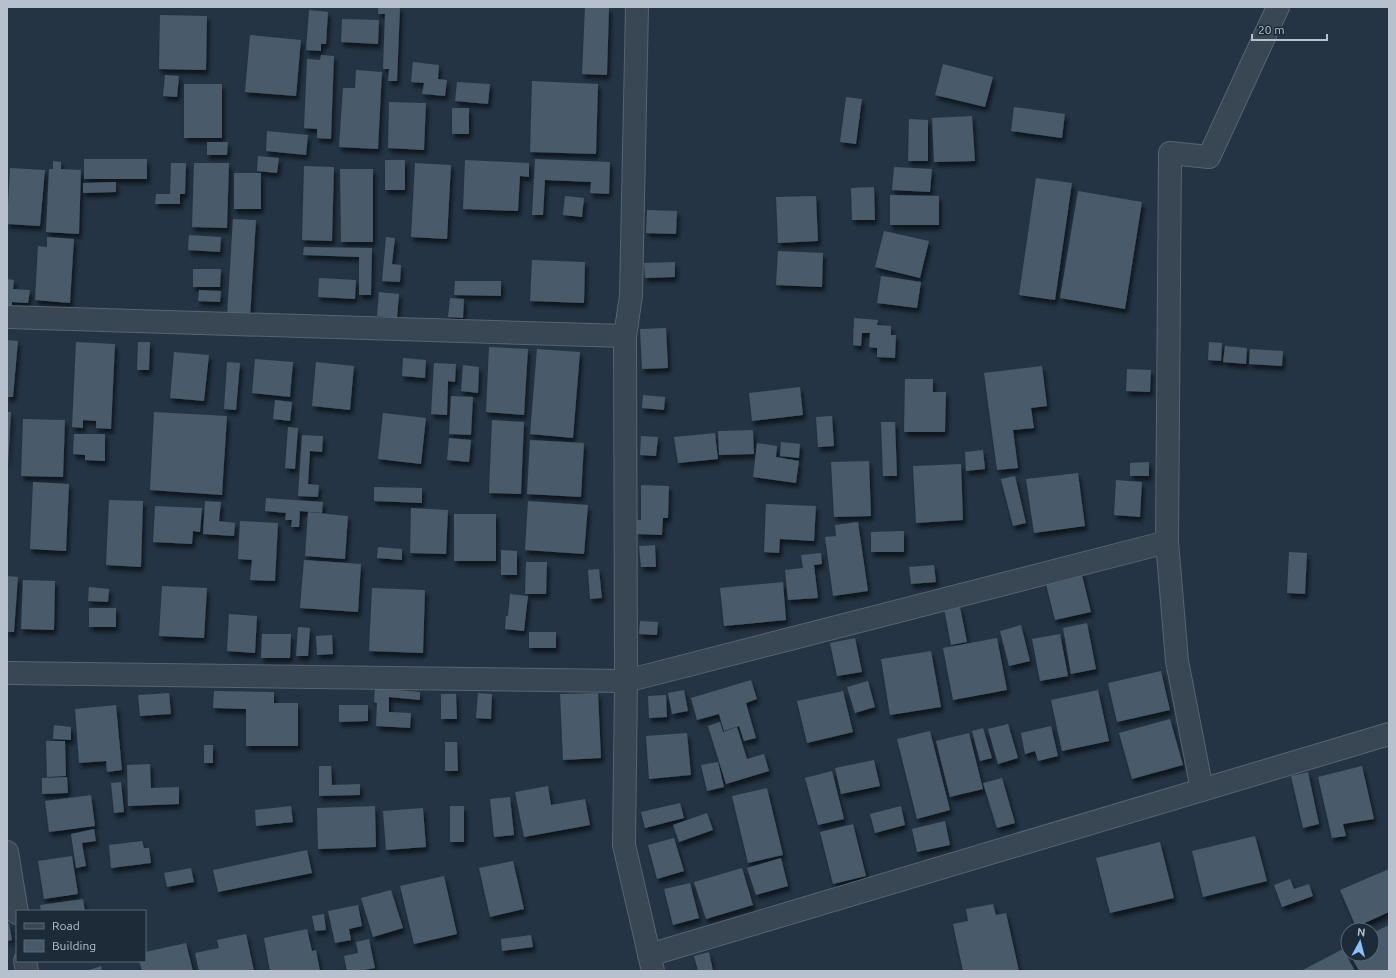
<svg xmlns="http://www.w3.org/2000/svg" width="1396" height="978" font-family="Ubuntu,sans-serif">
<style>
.building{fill:#485a6a;filter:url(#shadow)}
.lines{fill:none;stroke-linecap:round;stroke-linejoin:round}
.minor-casing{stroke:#576471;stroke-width:24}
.minor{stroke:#394653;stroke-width:22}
</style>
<defs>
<filter id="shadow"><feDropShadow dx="2.5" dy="4.5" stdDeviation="2" flood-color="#0009"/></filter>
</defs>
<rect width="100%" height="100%" fill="#243444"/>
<!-- building -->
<g class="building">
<polygon points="378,7 400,7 397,81 388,81 389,69 383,69 385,14 378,14"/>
<polygon points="585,7 609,8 607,75 582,74"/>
<polygon points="309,10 328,12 326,44 321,44 321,51 306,50"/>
<polygon points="160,15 207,16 206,70 159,69"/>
<polygon points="342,19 379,20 378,44 341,42"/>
<polygon points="250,35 301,40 296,96 245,92"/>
<polygon points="321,55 334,56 331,139 317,138 317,129 304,128 307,59 320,60"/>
<polygon points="413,62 439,65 438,79 447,80 445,96 422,94 424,83 411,82"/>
<polygon points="943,64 993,77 985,107 935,95"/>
<polygon points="356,70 382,72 378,149 339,147 343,88 355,88"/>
<polygon points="165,75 179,76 177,97 163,96"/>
<polygon points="532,81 598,84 596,154 530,152"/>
<polygon points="457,82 490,84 488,104 455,101"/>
<rect x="184" y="84" width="38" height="54"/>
<polygon points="846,97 862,99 856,144 840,142"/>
<polygon points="389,102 426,103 424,150 388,148"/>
<polygon points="1014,107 1065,114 1062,138 1011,131"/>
<rect x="452" y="108" width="17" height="26"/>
<polygon points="972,116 975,161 934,162 932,118"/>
<polygon points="909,119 928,120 928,161 908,161"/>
<polygon points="267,131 308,135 306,155 266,151"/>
<polygon points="207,142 228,142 227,155 207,155"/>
<polygon points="258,156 279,158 277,173 257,171"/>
<rect x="84" y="159" width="63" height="20"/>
<polygon points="535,159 610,162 609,194 590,193 591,182 545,180 543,215 532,215"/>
<rect x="385" y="160" width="20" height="30"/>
<polygon points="465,160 529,163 529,177 520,176 518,211 463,209"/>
<polygon points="53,161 61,162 61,169 81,170 79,234 46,232 49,169 53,169"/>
<polygon points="171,163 186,163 185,194 180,194 180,204 155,204 156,194 170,194"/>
<polygon points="194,163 229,163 227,228 192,227"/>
<polygon points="415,163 451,165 447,239 411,237"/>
<polygon points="304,166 334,167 332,241 302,240"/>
<polygon points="894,167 932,169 930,192 892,190"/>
<polygon points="10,168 45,170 40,226 7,224"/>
<polygon points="340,169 373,169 373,242 341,242"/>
<rect x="234" y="173" width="27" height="36"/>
<polygon points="1036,178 1072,183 1055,300 1019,295"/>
<polygon points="116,182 116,192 83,193 83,183"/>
<polygon points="874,187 875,220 852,220 851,188"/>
<polygon points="1078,191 1142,202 1125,309 1060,298"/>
<polygon points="890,195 939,196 939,225 890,225"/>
<polygon points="565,196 584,198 582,217 563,215"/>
<polygon points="816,196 818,241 778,243 776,197"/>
<polygon points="647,210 677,211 676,234 646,233"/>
<polygon points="233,219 256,220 250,318 227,316"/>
<polygon points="884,231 929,241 920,278 875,267"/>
<polygon points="189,235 221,237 220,252 188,250"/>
<polygon points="47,237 74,239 70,303 35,300 38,246 47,247"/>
<polygon points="386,237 395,238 392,264 401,265 400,282 382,281"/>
<polygon points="304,247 372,248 371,295 359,295 359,257 303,255"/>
<polygon points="778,251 823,253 822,287 776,285"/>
<polygon points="532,260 585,262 584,303 530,301"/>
<polygon points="675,262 675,277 645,278 644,263"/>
<polygon points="193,269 221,269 220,287 193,287"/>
<polygon points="881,276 921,282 917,308 877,303"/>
<polygon points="319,278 356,280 355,299 318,297"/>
<polygon points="7,279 14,280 13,289 30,290 28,303 12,302 12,309 7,309"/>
<polygon points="455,281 501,281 501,296 454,295"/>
<polygon points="199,290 221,291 220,302 198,301"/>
<polygon points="379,292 399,294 397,318 377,316"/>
<polygon points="450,298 464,299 463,318 448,317"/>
<polygon points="854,318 878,320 877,325 891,326 891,335 896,335 895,358 877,357 877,348 869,347 870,333 862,333 861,346 853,345"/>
<polygon points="666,328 668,368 642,369 640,329"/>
<polygon points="7,340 18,341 13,397 7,397"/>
<polygon points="76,342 115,344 111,429 96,428 96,421 83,420 83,428 72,427"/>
<polygon points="138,342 150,342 149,370 137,370"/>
<polygon points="1209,342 1222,343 1221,361 1208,360"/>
<polygon points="1225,346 1247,348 1246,364 1223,362"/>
<polygon points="489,347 528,349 524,415 486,412"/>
<polygon points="537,349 580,352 573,438 530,434"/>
<polygon points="1250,349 1283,351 1282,366 1249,364"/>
<polygon points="174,352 209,355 204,401 170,398"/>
<polygon points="403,358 426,360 425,378 402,376"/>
<polygon points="255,359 293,362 290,397 252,393"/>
<polygon points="227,362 240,363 236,410 224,409"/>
<polygon points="316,362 354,366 350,410 312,406"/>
<polygon points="434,363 456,364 455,382 448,381 447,415 431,414"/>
<polygon points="463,365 479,367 478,393 461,391"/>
<polygon points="1042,366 1047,406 1031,408 1034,428 1013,430 1018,468 997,470 984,373"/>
<polygon points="1127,369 1151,370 1150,392 1126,391"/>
<polygon points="905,379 933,379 933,392 946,392 945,432 904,432"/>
<polygon points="800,387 803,415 752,421 749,393"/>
<polygon points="643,395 665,397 664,410 642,408"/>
<polygon points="451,396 473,397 471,435 449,434"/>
<polygon points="275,400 292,402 290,421 273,419"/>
<polygon points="7,412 11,412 8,464 7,464"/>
<polygon points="154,412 227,416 222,495 150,490"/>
<polygon points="383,413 426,418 421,464 378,459"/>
<polygon points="832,416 834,446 818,447 816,417"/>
<polygon points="23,419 65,420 63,477 21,476"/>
<polygon points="492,420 524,422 521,494 489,493"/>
<polygon points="881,422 895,422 897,476 883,476"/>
<polygon points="288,427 298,428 295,469 285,468"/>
<polygon points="753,430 754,454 719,455 718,431"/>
<polygon points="715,433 718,459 678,463 674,437"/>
<polygon points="74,434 105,434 105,461 85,460 85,455 73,454"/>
<polygon points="302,435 323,436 322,452 310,451 308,484 319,485 318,497 298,496"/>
<polygon points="641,436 658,437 656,456 640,455"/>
<polygon points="449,438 471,440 469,462 447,460"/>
<polygon points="530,440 584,443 581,497 527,494"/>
<polygon points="781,442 800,444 799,458 780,456"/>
<polygon points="757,443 777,446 776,457 799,461 796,483 753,477"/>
<polygon points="983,450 985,469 966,471 965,452"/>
<polygon points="869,461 871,516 834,517 831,462"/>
<polygon points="1149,462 1149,476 1130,476 1130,463"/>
<polygon points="961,464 963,520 916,523 913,466"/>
<polygon points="1078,473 1085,526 1034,533 1026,479"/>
<polygon points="1015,476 1026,523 1013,526 1001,479"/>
<polygon points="1116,480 1142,482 1140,517 1114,515"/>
<polygon points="33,482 69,484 66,551 30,549"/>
<polygon points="641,485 669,486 668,518 663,518 662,535 637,534 637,520 641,520"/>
<polygon points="374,487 422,488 422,503 374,501"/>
<polygon points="266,498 323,502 322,513 300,511 299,527 291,527 292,520 285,520 286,513 265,511"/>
<polygon points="109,500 143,501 141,567 106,565"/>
<polygon points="205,501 221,502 219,521 235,523 234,536 203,534"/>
<polygon points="528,501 588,505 584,554 525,550"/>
<polygon points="766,504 816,506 814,541 780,539 779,553 764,552"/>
<polygon points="155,506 202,508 200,532 193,531 192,544 153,542"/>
<polygon points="411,508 448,510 446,554 410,553"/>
<polygon points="308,512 348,516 345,559 305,556"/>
<rect x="454" y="514" width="42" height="47"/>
<polygon points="240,521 278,523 275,581 250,580 252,560 238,559"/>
<polygon points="858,522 868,591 833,596 825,537 836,536 835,525"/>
<polygon points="904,531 904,552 871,552 871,532"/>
<polygon points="655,545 656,567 641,567 639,546"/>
<polygon points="378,547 402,549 402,560 377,558"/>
<polygon points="501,550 517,551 517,575 501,575"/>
<polygon points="1289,552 1307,553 1305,594 1287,593"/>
<polygon points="821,553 822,564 814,565 818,598 788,600 785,570 803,568 801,555"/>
<polygon points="304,560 361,564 358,612 300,608"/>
<polygon points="526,562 547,562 546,594 525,594"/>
<polygon points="934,565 936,582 911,584 909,567"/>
<polygon points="599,569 602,598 590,599 588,570"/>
<polygon points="1081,571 1091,612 1055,620 1045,580"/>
<polygon points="7,576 18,577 14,632 7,632"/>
<polygon points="23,580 55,581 54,630 21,629"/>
<polygon points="783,582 786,620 724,626 720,588"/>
<polygon points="162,586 207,588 204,638 159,636"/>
<polygon points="89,587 109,589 108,602 88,601"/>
<polygon points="372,588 425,590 423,653 369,651"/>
<polygon points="510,594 528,596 524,631 505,629 506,616 508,616"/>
<polygon points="960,607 967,642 951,645 944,609"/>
<rect x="89" y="608" width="27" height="19"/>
<polygon points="229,614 257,616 255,653 227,651"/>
<polygon points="640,621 658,622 657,635 639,634"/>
<polygon points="1087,623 1096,669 1071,674 1063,628"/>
<polygon points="1021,625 1030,661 1009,666 1000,631"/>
<polygon points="298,627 310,628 308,656 296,656"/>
<rect x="529" y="632" width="27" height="16"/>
<polygon points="262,634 291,634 290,658 261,658"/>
<polygon points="1060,634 1068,676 1040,681 1032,639"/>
<polygon points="332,635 333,654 317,655 316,636"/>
<polygon points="855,638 862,672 837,676 830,643"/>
<polygon points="997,638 1007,690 953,700 943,648"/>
<polygon points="931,651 941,707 890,715 881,659"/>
<polygon points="1161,671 1170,710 1117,722 1108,683"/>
<polygon points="751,680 757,699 746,703 756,738 744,741 739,726 724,731 719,714 697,720 691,698"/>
<polygon points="868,681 875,707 855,713 847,687"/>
<polygon points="375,688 420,692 420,700 389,697 389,712 411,713 410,728 376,726 377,703 374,702"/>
<polygon points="684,690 688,711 672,714 668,693"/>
<polygon points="1098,690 1109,741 1062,751 1051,700"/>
<polygon points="214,691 274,692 274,703 298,703 298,746 246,746 246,709 213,708"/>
<polygon points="843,691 853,732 807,743 797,701"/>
<polygon points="169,693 171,714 140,716 138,695"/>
<polygon points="478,693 492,694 491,719 476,718"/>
<polygon points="598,693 601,758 563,760 560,694"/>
<polygon points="441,694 456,694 457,719 441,719"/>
<polygon points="666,695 667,717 649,718 648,696"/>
<polygon points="116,705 122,770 107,772 106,761 79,763 75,709"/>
<polygon points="339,705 368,705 368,721 339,722"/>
<polygon points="1170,719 1183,765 1132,779 1119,733"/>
<polygon points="720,722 723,732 737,727 747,759 764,754 769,771 726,784 708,726"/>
<polygon points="1008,724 1018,758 998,764 988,729"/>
<polygon points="54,725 71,727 71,740 53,739"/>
<polygon points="1051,726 1058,756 1038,761 1035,751 1025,754 1021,733"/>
<polygon points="983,728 992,758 980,761 972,731"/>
<polygon points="930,731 950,810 917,819 897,739"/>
<polygon points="687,733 691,775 649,779 646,736"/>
<polygon points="969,733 983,789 950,797 936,741"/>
<polygon points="46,741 65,741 66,776 47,777"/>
<polygon points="445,742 457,742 458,771 445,771"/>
<rect x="204" y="745" width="9" height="18"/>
<polygon points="874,760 880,786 841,794 835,768"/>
<polygon points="718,762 724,787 707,791 701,765"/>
<polygon points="150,764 151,788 179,787 179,804 128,806 127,765"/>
<polygon points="319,766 331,766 332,785 360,784 360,795 319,796"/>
<polygon points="1362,766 1374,819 1343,824 1346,836 1332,838 1318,777"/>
<polygon points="832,771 844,819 818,825 805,778"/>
<polygon points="1308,772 1319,824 1303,828 1291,776"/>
<polygon points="67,777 68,793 42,794 42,778"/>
<polygon points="1002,778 1015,823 997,828 983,783"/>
<polygon points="121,782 124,812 114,813 111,783"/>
<polygon points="548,786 551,805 585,799 590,825 524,837 515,792"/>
<polygon points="767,788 783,855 748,863 732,796"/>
<polygon points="91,795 95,826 49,832 45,801"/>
<polygon points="510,797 514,835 494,837 490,799"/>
<polygon points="680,803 684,818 645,828 641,812"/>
<polygon points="291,806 293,822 256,826 255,810"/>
<polygon points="375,806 376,847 318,849 317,808"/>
<rect x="450" y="806" width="14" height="36"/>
<polygon points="901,806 905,825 875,833 870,814"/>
<polygon points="423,808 426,847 386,850 383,811"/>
<polygon points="707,813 713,830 679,842 673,825"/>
<polygon points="945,821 950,845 917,852 912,829"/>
<polygon points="853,824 866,876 833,884 820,832"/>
<polygon points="94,829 96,841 82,843 86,866 76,868 71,834"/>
<polygon points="1255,836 1267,881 1203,897 1192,851"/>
<polygon points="674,838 684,871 657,879 648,845"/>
<polygon points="142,841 144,848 149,848 151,863 111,868 109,845"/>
<polygon points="1160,842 1174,898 1110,913 1096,858"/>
<polygon points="307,850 312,873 218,892 213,870"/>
<polygon points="72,856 78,894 44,899 38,861"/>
<polygon points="781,858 788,886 756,895 747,868"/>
<polygon points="513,861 524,909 490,917 479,868"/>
<polygon points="191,868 194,882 167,887 164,873"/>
<polygon points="742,868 753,905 706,919 694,882"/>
<polygon points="1389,869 1389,912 1356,927 1340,890"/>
<polygon points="444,876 457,934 414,944 400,886"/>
<polygon points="1290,879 1294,889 1309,884 1313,896 1282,907 1274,885"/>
<polygon points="690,883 699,918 673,925 664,889"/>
<polygon points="391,890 403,928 373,937 361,898"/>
<polygon points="83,899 85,911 41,911 40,905"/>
<polygon points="993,904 996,915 1006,913 1019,971 963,971 953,924 968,921 966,909"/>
<polygon points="358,905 362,926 349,929 351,940 335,943 328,911"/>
<polygon points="324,914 326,930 315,931 312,916"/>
<polygon points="7,923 9,923 12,940 7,941"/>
<polygon points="1389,925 1389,971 1359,971 1350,954 1372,954 1372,933"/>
<polygon points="307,929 312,951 316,950 320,971 270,971 264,938"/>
<polygon points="246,934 254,971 199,971 195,953 219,948 217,940"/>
<polygon points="531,935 533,947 502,951 501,939"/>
<polygon points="369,939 375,968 359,971 347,971 344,956 358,953 356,942"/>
<polygon points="186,943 193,971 142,971 139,961 145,961 145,952"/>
<polygon points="1343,949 1355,971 1301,971"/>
<polygon points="709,952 713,971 698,971 694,956"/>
<polygon points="101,966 102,971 86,971"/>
</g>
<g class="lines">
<!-- minor casing -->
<g class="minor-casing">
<g id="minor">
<polyline points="637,7 631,296 625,336 626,681 624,845 653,971"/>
<polyline points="7,317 625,336"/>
<polyline points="7,673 626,681 1167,542"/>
<polyline points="1202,790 1177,661 1167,542 1170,153 1209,157 1278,7"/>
<polyline points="7,852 17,913"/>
<polyline points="649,955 1389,734"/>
<polyline points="25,961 27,971"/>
</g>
</g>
<!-- minor -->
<use href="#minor" class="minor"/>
</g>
<!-- border -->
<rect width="1396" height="978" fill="none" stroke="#b6c1cd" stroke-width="16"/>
<!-- legend -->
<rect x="16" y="910" width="130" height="52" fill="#1d2b39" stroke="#5a6774"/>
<rect x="24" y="923" width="20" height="6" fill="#394653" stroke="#5a6774"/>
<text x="52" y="930" font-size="12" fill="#b6c1cd">Road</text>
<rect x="24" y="940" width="20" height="12" fill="#485a6a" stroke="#5a6774"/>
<text x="52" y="950" font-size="12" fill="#b6c1cd">Building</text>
<!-- north arrow -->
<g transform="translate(1360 942) rotate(7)"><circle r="19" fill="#1d2b39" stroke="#5a6774"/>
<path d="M0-3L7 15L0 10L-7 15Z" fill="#89c1ff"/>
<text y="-6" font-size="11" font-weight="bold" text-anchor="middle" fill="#b6c1cd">N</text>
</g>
<!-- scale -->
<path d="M1252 34v6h75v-6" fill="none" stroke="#b6c1cd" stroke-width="2"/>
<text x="1258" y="34" font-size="12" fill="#b6c1cd" stroke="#1d2b39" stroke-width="3" paint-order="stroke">20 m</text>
</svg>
